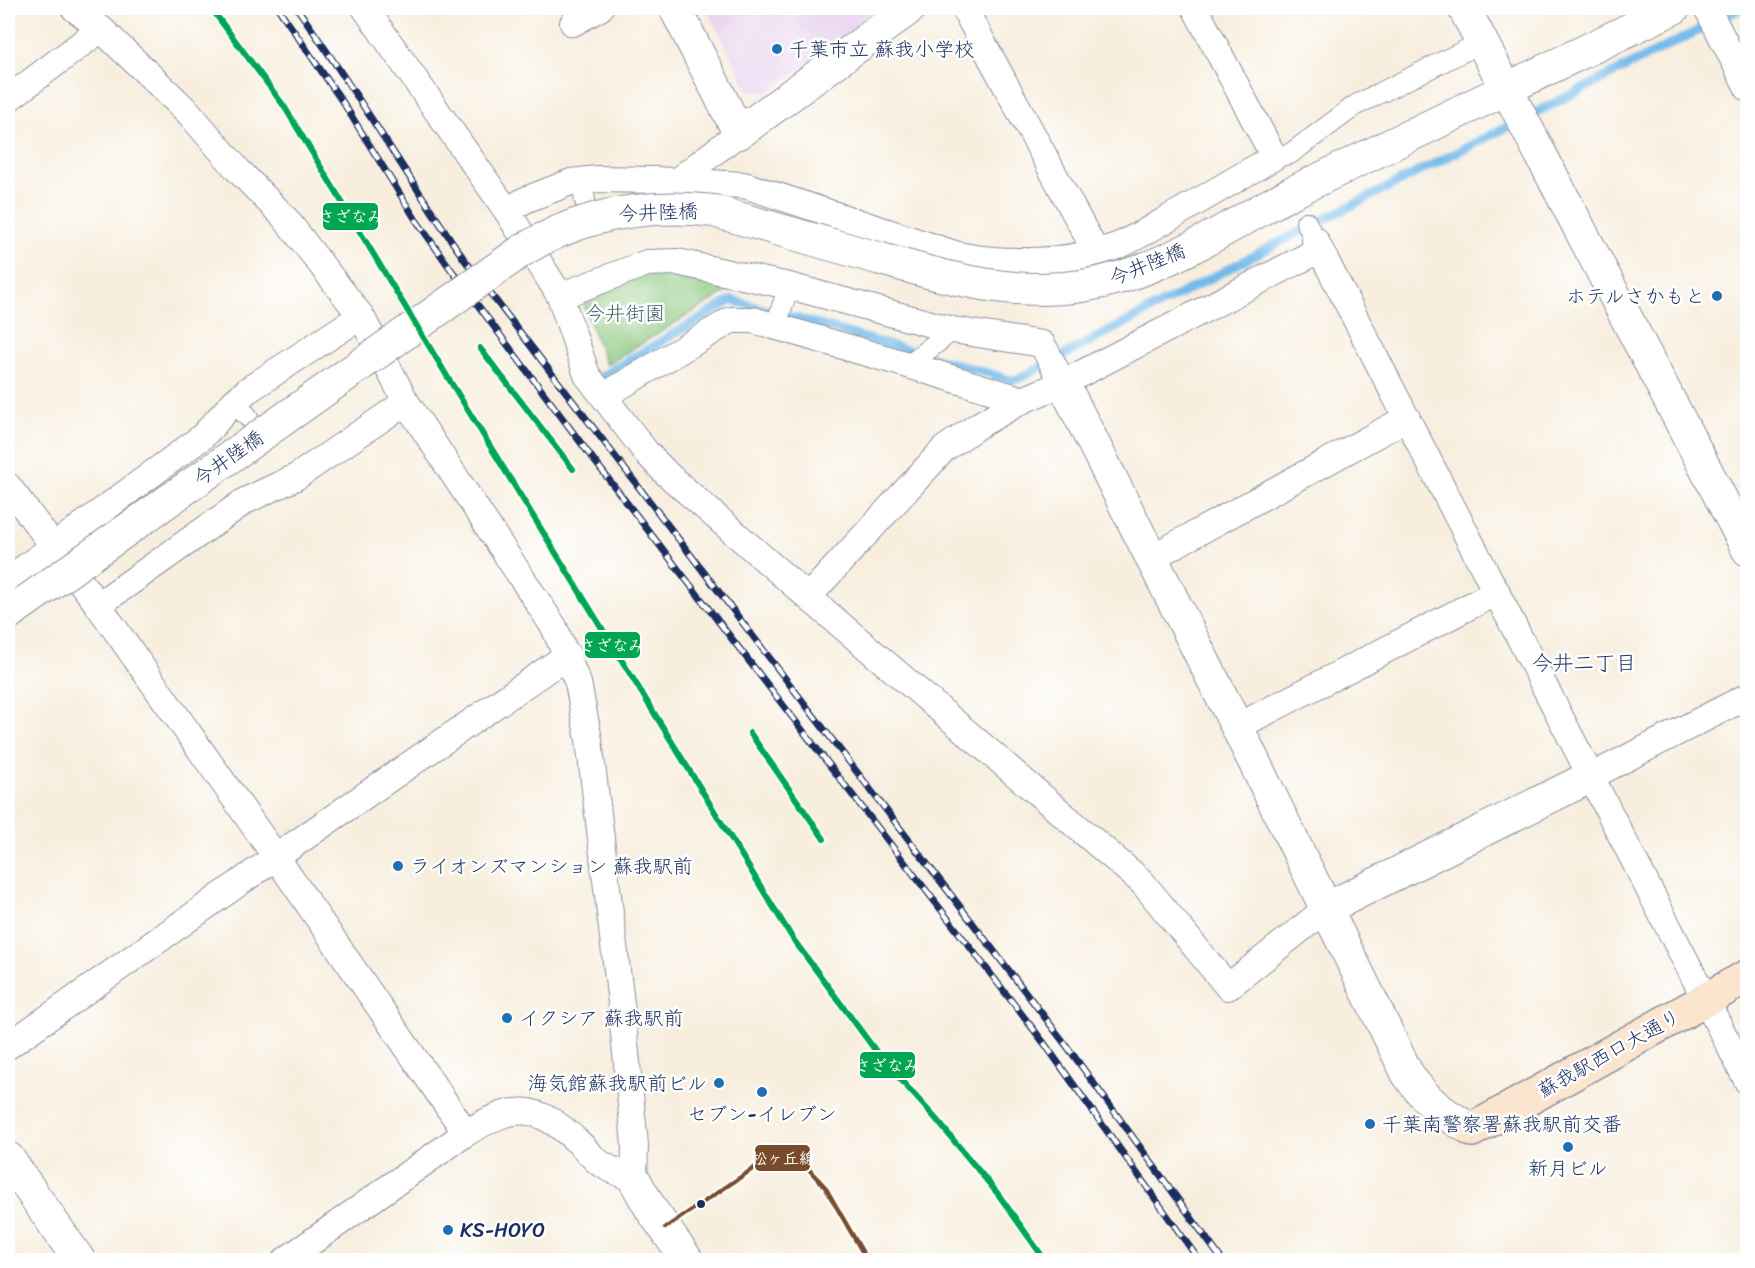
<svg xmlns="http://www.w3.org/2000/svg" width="1755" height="1268" font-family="Sriracha,'Klee One',sans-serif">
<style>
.built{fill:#e8d2ee}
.green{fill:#8dc87d;stroke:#547c6e;stroke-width:1.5}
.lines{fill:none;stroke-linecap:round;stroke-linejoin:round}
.stream{stroke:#72baea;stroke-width:9}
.pedestrian-casing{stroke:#898e9e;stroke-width:22}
.minor-casing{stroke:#898e9e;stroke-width:28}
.tertiary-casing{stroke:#898e9e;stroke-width:34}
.secondary-casing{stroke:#898e9e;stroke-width:36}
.pedestrian{stroke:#fff;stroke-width:20}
.minor{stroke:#fff;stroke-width:26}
.tertiary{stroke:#fff;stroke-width:32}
.secondary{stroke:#fce5cf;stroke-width:33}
.rail-casing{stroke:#1b2f5e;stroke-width:7}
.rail{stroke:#fff;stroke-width:4.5;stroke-dasharray:14;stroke-linecap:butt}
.tertiary-bridge-casing{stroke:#898e9e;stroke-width:34;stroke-linecap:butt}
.tertiary-bridge{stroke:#fff;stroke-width:32}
.bus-1-casing{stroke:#fff;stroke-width:9}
.bus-1{stroke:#7a4b2a;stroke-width:4.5}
.rail-1-casing{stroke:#fff;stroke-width:10}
.rail-1{stroke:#00a651;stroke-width:6}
.poi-dot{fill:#1f6fb2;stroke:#fff;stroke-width:2}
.bus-dot{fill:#1b2f5e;stroke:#fff;stroke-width:2}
.labels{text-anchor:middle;stroke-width:5;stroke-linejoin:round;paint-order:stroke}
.poi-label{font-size:20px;fill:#1b2f5e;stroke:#fff;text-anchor:start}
.street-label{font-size:20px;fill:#1b2f5e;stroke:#fff}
.park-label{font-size:20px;fill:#3d5d67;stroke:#fff}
.neighbourhood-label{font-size:21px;fill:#1b2f5e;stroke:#fff}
.line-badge{stroke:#fff;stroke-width:2}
.badge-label{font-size:16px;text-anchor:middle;font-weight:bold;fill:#fff}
</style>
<rect width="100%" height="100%" fill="#fff"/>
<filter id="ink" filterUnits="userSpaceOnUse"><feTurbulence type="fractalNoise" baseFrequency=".0167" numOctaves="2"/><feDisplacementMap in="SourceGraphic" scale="12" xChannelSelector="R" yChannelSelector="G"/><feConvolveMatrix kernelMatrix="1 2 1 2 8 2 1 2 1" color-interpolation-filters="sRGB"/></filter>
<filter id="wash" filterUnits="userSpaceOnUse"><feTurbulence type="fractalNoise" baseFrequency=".008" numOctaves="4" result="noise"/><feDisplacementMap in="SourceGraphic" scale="24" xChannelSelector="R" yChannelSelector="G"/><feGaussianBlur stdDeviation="1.35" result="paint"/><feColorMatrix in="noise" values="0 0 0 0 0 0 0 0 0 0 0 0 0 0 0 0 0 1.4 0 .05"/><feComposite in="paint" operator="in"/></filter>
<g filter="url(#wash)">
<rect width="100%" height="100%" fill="#f7eede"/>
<!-- built -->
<polygon class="built" points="706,8 882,8 768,93 748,90"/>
<!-- green -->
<polygon class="green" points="670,266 741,283 606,365 584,307 593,287"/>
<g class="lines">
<!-- stream -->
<polyline class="stream" points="602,376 732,300 1012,380 1020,378 1295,234 1743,8"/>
</g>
</g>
<g filter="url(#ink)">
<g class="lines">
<!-- pedestrian casing -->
<g class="pedestrian-casing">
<g id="pedestrian">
<polyline points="1274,157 1290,154 1356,105 1482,42"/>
<polyline points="582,181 585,201"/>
<polyline points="1306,222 1315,240"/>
<polyline points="775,328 789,286"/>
<polyline points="908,365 953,330"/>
<polyline points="234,402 248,417"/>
</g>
</g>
<!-- minor casing -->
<g class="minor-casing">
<g id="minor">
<path d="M74 8 101 29 189 113 237 169 285 218 361 316 406 402 554 627 578 683 589 740 621 1003 635 1145 634 1179C622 1174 607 1169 597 1161 590 1155 584 1147 577 1141 534 1102 514 1104 466 1133L286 1260"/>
<polyline points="365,8 507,211 560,296 587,375 646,452 667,474 808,597 1142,882 1228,987 1327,908"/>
<polyline points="964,8 1096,252"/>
<polyline points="1707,8 1748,88"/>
<polyline points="573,23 600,8"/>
<polyline points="8,99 101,29"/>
<polyline points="678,180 739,133"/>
<path d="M507 211 525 200 571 182 597 179 654 180 744 185 958 255C1006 265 1071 263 1117 246 1138 237 1158 224 1178 213 1210 194 1242 176 1274 157L1195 8"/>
<polyline points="1315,240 1748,1082"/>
<polyline points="560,296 647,263 677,262 789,286 953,330 1042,344 1063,383"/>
<polyline points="604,396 731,320 753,320 908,365 1023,400"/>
<polyline points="8,486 98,605 276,857 466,1133"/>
<polyline points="1151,558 1407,418"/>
<polyline points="8,580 202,437 234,402 248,390 361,316"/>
<polyline points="808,597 944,449 979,425 1023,400 1063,383 1319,250"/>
<polyline points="98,605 245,501 296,477 406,402"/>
<polyline points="1237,727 1497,592"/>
<polyline points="1592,776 1748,696"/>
<polyline points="8,1046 276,857 568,655"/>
</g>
</g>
<!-- tertiary casing -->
<g class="tertiary-casing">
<g id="tertiary">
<polyline points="675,8 739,133 910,8"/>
<polyline points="1464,8 1748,550"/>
<polyline points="1291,193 1674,8"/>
<path d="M1063 383 1237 727 1407 1073C1427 1103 1441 1112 1472 1130"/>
<polyline points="1327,908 1592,776"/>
<polyline points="8,1158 79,1260"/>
<polyline points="634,1179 651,1209 687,1260"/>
</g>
</g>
<!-- secondary casing -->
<g class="secondary-casing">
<polyline id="secondary" points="1472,1130 1748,976"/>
</g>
<!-- pedestrian -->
<use href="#pedestrian" class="pedestrian"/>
<!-- minor -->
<use href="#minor" class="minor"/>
<!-- tertiary -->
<use href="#tertiary" class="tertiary"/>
<!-- secondary -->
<use href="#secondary" class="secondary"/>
<!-- rail casing -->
<g class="rail-casing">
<g id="rail">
<polyline points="278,8 344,104 416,220 450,268 593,459 1044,1043 1199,1260"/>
<path d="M297 8C355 90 407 176 464 259L1066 1045 1222 1260"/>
</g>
</g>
<!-- rail -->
<use href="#rail" class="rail"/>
<!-- tertiary-bridge casing -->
<g class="tertiary-bridge-casing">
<path id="tertiary-bridge" d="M8 614 523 250C582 214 646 203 714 211 765 226 816 240 867 255 952 279 1032 305 1121 277 1180 259 1237 222 1291 193"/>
</g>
<!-- tertiary-bridge -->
<use href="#tertiary-bridge" class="tertiary-bridge"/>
<!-- bus-1 casing -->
<g class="bus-1-casing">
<polyline id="bus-1" points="665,1228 766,1160 791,1157 804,1164 825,1187 867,1260"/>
</g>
<!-- bus-1 -->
<use href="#bus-1" class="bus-1"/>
<!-- rail-1 casing -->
<g class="rail-1-casing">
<g id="rail-1">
<polyline points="211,8 284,106 447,376 793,939 881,1058 936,1119 998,1194 1045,1260"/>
<polyline points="480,348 573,469"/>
<polyline points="750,733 824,839"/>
</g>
</g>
<!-- rail-1 -->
<use href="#rail-1" class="rail-1"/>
</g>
</g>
<!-- markers -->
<g class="poi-dot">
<circle cx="777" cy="49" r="6"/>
<circle cx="1717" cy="296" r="6"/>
<circle cx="398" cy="866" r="6"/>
<circle cx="507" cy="1018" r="6"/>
<circle cx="719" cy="1083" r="6"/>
<circle cx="762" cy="1092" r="6"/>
<circle cx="1370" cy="1124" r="6"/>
<circle cx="1568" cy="1147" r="6"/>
<circle cx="448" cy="1230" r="6"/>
</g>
<circle class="bus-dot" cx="701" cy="1204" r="5"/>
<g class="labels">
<!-- poi labels -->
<g class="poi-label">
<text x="789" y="56">千葉市立 蘇我小学校</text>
<text x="1705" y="303" text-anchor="end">ホテルさかもと</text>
<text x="410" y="873">ライオンズマンション 蘇我駅前</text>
<text x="519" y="1025">イクシア 蘇我駅前</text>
<text x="707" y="1090" text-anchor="end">海気館蘇我駅前ビル</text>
<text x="762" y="1121" text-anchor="middle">セブン-イレブン</text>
<text x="1382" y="1131">千葉南警察署蘇我駅前交番</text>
<text x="1568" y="1175" text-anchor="middle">新月ビル</text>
<text x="460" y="1237">KS-HOYO</text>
</g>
<!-- street labels -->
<g class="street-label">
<text transform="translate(658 212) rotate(-2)" y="7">今井陸橋</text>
<text transform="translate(1147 264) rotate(-22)" y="7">今井陸橋</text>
<text transform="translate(228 458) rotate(-35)" y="7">今井陸橋</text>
<text transform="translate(1609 1053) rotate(-29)" y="7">蘇我駅西口大通り</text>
</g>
<!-- park labels -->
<g class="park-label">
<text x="625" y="320">今井街園</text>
</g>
<!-- neighbourhood labels -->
<g class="neighbourhood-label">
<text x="1584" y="670">今井二丁目</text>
</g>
</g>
<g class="line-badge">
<rect x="322" y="202" width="57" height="29" rx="6" fill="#00a651"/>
<rect x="584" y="631" width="57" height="28" rx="6" fill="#00a651"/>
<rect x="859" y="1051" width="57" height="28" rx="6" fill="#00a651"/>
<rect x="754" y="1144" width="57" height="28" rx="6" fill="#7a4b2a"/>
</g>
<g class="badge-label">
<text x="351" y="222">さざなみ</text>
<text x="612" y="651">さざなみ</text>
<text x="887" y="1071">さざなみ</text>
<text x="783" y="1164">松ヶ丘線</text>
</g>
<!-- margin -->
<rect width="1755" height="1268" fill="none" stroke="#fff" stroke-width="30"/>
</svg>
